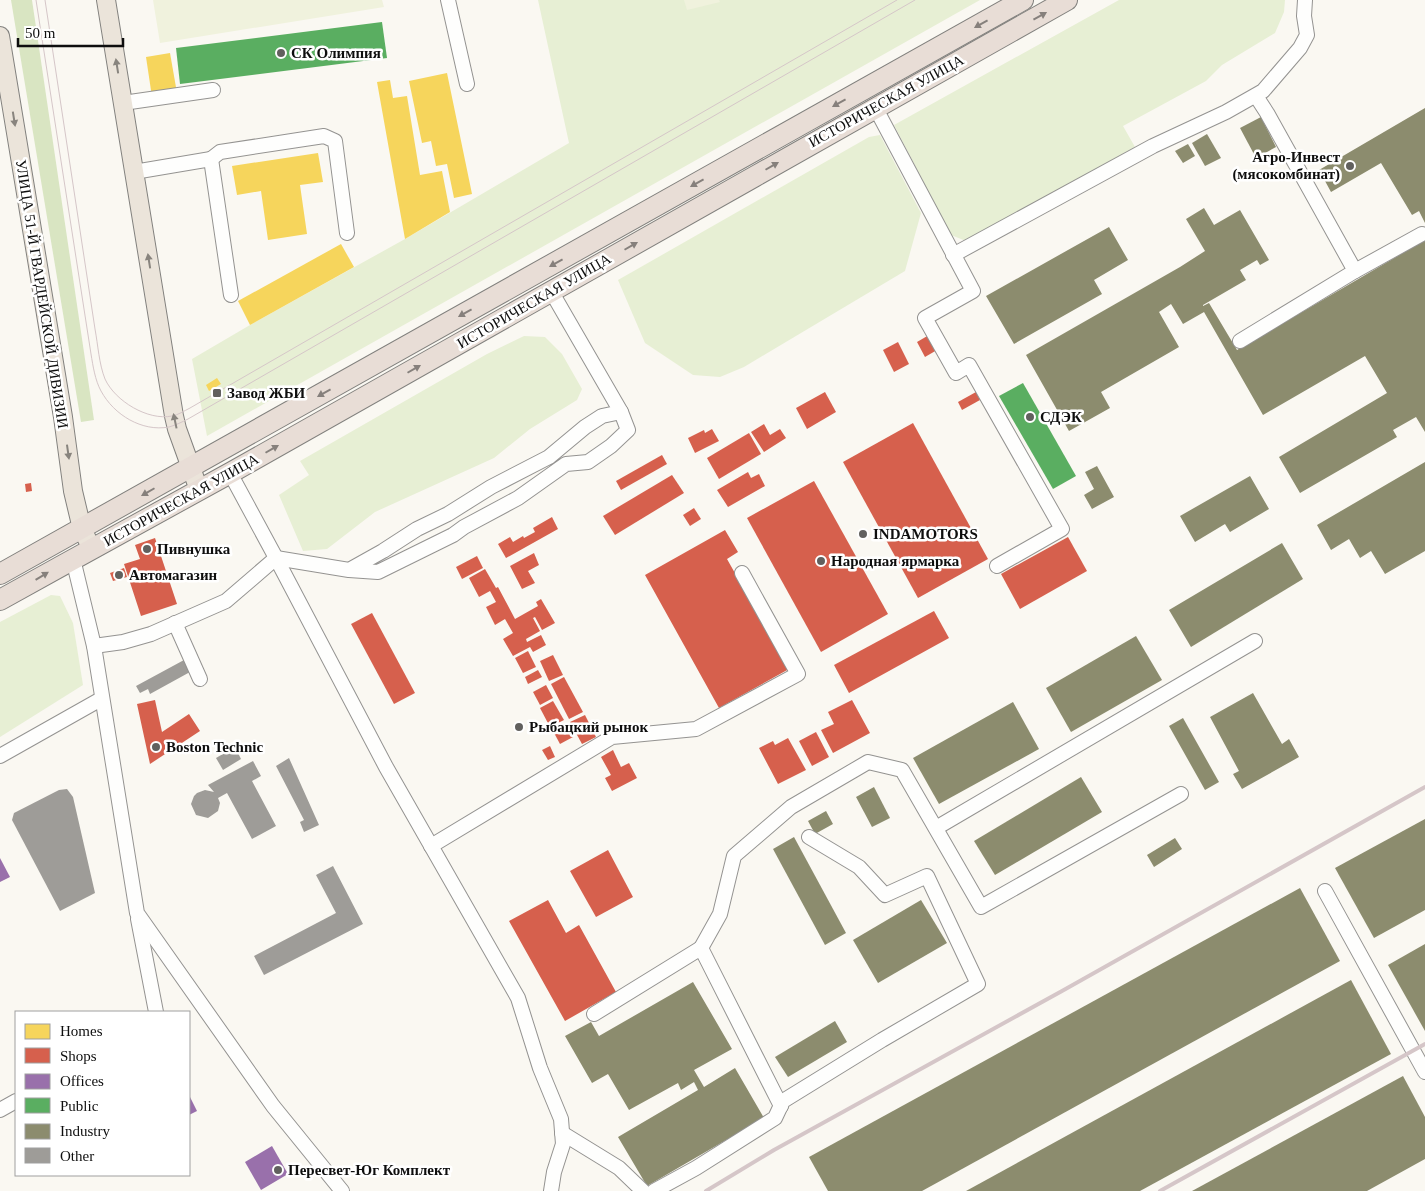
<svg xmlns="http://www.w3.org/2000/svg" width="1425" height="1191" font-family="Georgia,serif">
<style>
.green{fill:#e7efd4}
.forest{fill:#d9e5c2}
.pitch{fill:#f0f2dd}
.homes{fill:#f6d55c}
.shops{fill:#d6604d}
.offices{fill:#9970ab}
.public{fill:#5aae61}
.industry{fill:#8c8c6e}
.building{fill:#9e9c98}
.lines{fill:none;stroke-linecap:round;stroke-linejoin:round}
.minor-casing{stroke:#949391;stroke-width:16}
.major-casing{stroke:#82817e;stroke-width:20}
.highway-casing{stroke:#82817e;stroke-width:22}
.minor{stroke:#fefefd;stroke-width:14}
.major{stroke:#ebe4da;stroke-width:18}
.highway{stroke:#e8ddd6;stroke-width:20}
.tram{stroke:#d5c6c8;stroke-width:1}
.rail{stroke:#d5c6c8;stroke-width:4}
.oneway{fill:#86807c}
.oneway2{fill:#88847e}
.poi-dot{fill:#61605e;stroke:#fff;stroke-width:2}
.labels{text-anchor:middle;stroke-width:5;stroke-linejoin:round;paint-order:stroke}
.poi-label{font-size:15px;font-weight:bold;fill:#0e0e0e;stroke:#fff;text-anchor:start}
.street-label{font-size:15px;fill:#0e0e0e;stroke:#fff}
</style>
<rect width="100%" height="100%" fill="#faf8f2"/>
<!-- green -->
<g class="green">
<polygon points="538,0 980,0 207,436 192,359 250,325 405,239 569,143"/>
<polygon points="1119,0 1285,0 1284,12 1275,33 1222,65 1206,81 1123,126 1135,147 966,241 951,235 894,125"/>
<polygon points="880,135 921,213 905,271 744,367 720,377 693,375 645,343 618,280 869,137"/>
<polygon points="524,336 545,337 562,354 582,389 577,400 530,429 494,458 375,512 327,549 303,551 279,495 309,475 300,461 487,354"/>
<polygon points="51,595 60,596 73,623 83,685 0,737 0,622"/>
</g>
<!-- forest -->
<polygon class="forest" points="11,0 32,0 94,420 81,422"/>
<!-- pitch -->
<g class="pitch">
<polygon points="153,0 382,0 384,7 160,43"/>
<polygon points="684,0 719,0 720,2 687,10"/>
</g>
<!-- homes -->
<g class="homes">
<polygon points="170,53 177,93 152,97 146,57"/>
<polygon points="447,73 472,194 454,198 447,164 436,166 431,141 422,143 409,81"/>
<polygon points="390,80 393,98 407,96 420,175 442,171 450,212 405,239 377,82"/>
<polygon points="318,153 323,182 300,185 307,234 268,240 261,191 237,195 232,166"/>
<polygon points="341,244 354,267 250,325 238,301"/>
<polygon points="217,378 221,384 209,391 206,385"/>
</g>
<!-- shops -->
<g class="shops">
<polygon points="929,335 937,350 925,357 917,342"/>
<polygon points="898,342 909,364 894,372 883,350"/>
<polygon points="825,392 836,412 807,429 796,408"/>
<polygon points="976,392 980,400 962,410 958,402"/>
<polygon points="913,423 988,559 918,598 843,462"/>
<polygon points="764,424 770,435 780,429 786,438 764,452 751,432"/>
<polygon points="712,429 719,441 695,453 688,438 704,430 705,433"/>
<polygon points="749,433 761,454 719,479 707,458"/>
<polygon points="662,455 667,464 621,490 616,481"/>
<polygon points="748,472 751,478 759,474 765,486 728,507 717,490"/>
<polygon points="672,475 684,493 615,535 603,516"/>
<polygon points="814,481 888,614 821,652 747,518"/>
<polygon points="31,483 32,491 26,492 25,484"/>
<polygon points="694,508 701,519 690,526 683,515"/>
<polygon points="552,517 558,529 506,558 498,544 510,537 513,542 523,536 524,538 535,532 533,528"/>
<polygon points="725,530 738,552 727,559 789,669 719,708 645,575"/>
<polygon points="1068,537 1087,571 1020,609 1001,574"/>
<polygon points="155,538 177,604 141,616 124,564 140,559 135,545"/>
<polygon points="534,553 539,565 528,571 535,583 522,589 510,566"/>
<polygon points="477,556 483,568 462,579 456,567"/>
<polygon points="124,568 127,577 113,581 110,573"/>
<polygon points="485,569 496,588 498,587 515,619 538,606 536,602 541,599 555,623 542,630 535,617 533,618 540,631 526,639 527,642 541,635 546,645 533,652 530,647 513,656 503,639 513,633 505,619 495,625 486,607 496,602 490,591 479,597 469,578"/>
<polygon points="934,611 949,638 849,693 834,665"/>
<polygon points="372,613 415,693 394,704 351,624"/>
<polygon points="528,651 536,667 523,673 515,658"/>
<polygon points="553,655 563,675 549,681 540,661"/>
<polygon points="538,670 542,677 528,684 525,677"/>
<polygon points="564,677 583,712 569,719 551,684"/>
<polygon points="546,685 553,698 540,705 533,692"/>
<polygon points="155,700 162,732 189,714 200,731 150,764 137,704"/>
<polygon points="852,700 870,733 833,753 821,730 834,724 828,712"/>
<polygon points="553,701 564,720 550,727 540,708"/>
<polygon points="585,715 596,737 582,744 570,722"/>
<polygon points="565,724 573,737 560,744 553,731"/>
<polygon points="816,732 829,757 812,766 799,741"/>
<polygon points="788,738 806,770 778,784 759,748 773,741 775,745"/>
<polygon points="550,746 555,757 548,760 542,750"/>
<polygon points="613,750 621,767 629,763 637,778 612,791 605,778 611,775 601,757"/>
<polygon points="608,850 633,897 596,917 570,871"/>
<polygon points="548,900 566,933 579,925 616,992 565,1021 509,921"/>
</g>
<!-- offices -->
<g class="offices">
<polygon points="0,858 10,877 0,882"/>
<polygon points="189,1095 197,1111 189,1115"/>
<polygon points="272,1146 288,1174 261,1190 245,1162"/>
</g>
<!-- public -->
<g class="public">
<polygon points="382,22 387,58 180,84 176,48"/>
<polygon points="1023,383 1076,476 1053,489 999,396"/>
</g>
<!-- industry -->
<g class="industry">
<polygon points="1425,108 1425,223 1419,211 1412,215 1381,163 1331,192 1319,170"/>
<polygon points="1261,117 1276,147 1256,158 1240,128"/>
<polygon points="1207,134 1221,158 1205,166 1192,143"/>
<polygon points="1188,144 1195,156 1183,163 1175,151"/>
<polygon points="1204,208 1214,225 1240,210 1269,260 1260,265 1257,260 1240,270 1246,280 1203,305 1203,306 1209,303 1237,350 1425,240 1425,432 1416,417 1393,430 1397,437 1300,493 1279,457 1387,393 1365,356 1263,415 1204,312 1183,324 1171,304 1159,312 1179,347 1101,392 1110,408 1069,431 1026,355 1180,267 1205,251 1186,219"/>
<polygon points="1109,227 1128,260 1094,280 1102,294 1014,344 986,296"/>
<polygon points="1425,462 1425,551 1385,574 1371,551 1360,558 1349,539 1331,550 1317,525"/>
<polygon points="1097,466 1114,497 1092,509 1084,495 1094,489 1085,472"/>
<polygon points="1250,476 1269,509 1230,532 1225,524 1195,542 1180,516"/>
<polygon points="1282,543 1303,579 1191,647 1169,610"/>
<polygon points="1136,636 1162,680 1071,732 1046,688"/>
<polygon points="1253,693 1282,744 1289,739 1299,757 1242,789 1233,774 1239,771 1210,717"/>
<polygon points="1013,702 1039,749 939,804 913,758"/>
<polygon points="1183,718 1219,782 1205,790 1169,726"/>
<polygon points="1081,777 1102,812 995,875 974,841"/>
<polygon points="874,787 890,818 872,827 856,797"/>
<polygon points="826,811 833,824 815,834 808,821"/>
<polygon points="1425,819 1425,910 1374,938 1335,868"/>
<polygon points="794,837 846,933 825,945 773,849"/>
<polygon points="1175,838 1182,849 1154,867 1147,855"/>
<polygon points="1300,888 1340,961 922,1191 828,1191 809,1157"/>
<polygon points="921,900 947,943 878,983 853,940"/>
<polygon points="1425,944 1425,1031 1388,965"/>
<polygon points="1351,980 1391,1054 1140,1191 966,1191"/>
<polygon points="693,982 732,1049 694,1070 704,1087 735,1068 764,1118 647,1186 618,1137 698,1090 694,1082 681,1090 678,1083 629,1110 608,1074 592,1083 565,1036 591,1022 599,1036"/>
<polygon points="835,1021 847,1042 788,1077 775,1057"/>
<polygon points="1403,1076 1425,1117 1425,1159 1367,1191 1192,1191"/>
</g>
<!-- building -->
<g class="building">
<polygon points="184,660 190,672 150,694 148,689 140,693 136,686"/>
<polygon points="235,747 241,759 223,770 216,758"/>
<polygon points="289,758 319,825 304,832 300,822 304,820 276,766"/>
<polygon points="253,761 261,776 252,781 276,826 252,839 227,793 218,798 220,803 218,811 208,818 196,815 191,804 194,796 197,793 205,790 214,792 208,785"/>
<polygon points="67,789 73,797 95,893 60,911 12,820 14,813 59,790"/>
<polygon points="333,866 363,924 264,975 254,956 336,913 316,875"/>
</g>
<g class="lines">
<!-- minor casing -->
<g class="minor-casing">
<g id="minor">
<polyline points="448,0 467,84"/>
<polyline points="123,103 213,90"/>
<polyline points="875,107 973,291 925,318 956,373 969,365 1062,529 997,566"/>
<polyline points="211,159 220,152 324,136 335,141 347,233"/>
<polyline points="134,172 211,159 231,295"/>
<polyline points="953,255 1153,146 1226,112 1263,91 1300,48 1307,35 1304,16 1305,0"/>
<polyline points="1355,271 1422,234"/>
<polyline points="551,291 621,412"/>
<polyline points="1240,341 1355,271 1267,113 1256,96"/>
<polyline points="230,473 276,558 386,767 518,998 540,1068 561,1119 563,1144 554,1172 551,1191"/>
<polyline points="73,559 94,646 137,913 273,1106 342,1191"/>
<polyline points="175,623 200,679"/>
<polyline points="94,646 123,642 151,634 226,601 276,558 349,570 378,572 453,535 464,527 518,498 566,464 588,462 611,446 628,430 621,412 602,416 585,427 549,457 491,487 448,514 417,529 383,551 349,570"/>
<polyline points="0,756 101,699"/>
<polyline points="936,828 1255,641"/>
<polyline points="431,846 612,737 696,729 798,674 742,573"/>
<polyline points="1325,891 1425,1072"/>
<polyline points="138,919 156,1012"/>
<polyline points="701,948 720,914 734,856 791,807 868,762 902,770 981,907 1181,794"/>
<polyline points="594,1014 701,948 781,1106"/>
<polyline points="0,1110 16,1101"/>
<polyline points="562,1133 619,1168 643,1191"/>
<polyline points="654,1191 696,1168 775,1118 783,1101 882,1040 978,984 927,876 885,895 859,867 809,837"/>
</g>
</g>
<!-- major casing -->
<g class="major-casing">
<g id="major">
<polyline points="106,0 174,416 177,429 199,490"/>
<polyline points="0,36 63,417 73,491 82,529 92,549"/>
</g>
</g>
<!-- highway casing -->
<g class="highway-casing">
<g id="highway">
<polyline points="0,574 1023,0"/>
<path d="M0 600C77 557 154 515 232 472 511 317 788 156 1067 0"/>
</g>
</g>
<!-- minor -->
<use href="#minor" class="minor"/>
<!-- major -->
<use href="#major" class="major"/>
<!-- highway -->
<use href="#highway" class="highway"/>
<!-- tram -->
<g class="tram">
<path d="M36 0 91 354C93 366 95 380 101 391 114 415 142 432 169 427 176 425 182 422 188 419L915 0"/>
<path d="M45 0 95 329C98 345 99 364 105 379 115 401 148 421 172 416 178 415 184 411 190 408L897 0"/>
</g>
<!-- rail -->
<g class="rail">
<polyline points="706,1191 774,1150 1062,991 1425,787"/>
<polyline points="1160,1191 1425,1044"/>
</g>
</g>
<!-- one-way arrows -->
<defs><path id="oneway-solid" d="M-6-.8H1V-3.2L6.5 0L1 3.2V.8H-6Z" transform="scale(1.25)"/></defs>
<g class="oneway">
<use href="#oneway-solid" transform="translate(1040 16) rotate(-29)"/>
<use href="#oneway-solid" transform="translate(981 24) rotate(151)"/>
<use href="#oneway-solid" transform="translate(839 103) rotate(151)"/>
<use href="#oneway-solid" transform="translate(772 166) rotate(-30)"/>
<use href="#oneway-solid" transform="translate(697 183) rotate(151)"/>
<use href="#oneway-solid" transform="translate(631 246) rotate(-30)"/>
<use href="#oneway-solid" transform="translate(556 263) rotate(151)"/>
<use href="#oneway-solid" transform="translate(465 313) rotate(151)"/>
<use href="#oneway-solid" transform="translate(414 369) rotate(-30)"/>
<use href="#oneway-solid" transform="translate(324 393) rotate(151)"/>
<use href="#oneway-solid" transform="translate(272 449) rotate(-30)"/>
<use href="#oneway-solid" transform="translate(148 492) rotate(150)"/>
<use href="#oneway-solid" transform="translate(42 576) rotate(-31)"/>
</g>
<g class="oneway2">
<use href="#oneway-solid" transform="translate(117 66) rotate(-99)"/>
<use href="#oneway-solid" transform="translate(14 119) rotate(81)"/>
<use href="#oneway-solid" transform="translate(149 261) rotate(-99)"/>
<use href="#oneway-solid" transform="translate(175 421) rotate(-102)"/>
<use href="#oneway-solid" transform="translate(68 452) rotate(82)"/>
</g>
<!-- markers -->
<g class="poi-dot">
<circle cx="281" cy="53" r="5"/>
<circle cx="1350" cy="166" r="5"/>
<rect x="212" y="388" width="10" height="10" rx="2.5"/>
<circle cx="1030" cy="417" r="5"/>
<circle cx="863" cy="534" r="5"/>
<circle cx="147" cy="549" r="5"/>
<circle cx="821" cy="561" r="5"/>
<circle cx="119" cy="575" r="5"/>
<circle cx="519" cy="727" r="5"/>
<circle cx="156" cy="747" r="5"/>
<circle cx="278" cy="1170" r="5"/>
</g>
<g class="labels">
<!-- poi labels -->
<g class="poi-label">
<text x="291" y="58">СК Олимпия</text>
<text x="1340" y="162" text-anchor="end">Агро-Инвест<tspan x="1340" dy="17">(мясокомбинат)</tspan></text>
<text x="227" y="398">Завод ЖБИ</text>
<text x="1040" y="422">СДЭК</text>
<text x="873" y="539">INDAMOTORS</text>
<text x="157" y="554">Пивнушка</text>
<text x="831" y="566">Народная ярмарка</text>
<text x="129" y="580">Автомагазин</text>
<text x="529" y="732">Рыбацкий рынок</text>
<text x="166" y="752">Boston Technic</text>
<text x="288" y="1175">Пересвет-Юг Комплект</text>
</g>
<!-- street labels -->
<g class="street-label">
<text transform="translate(886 101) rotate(-29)" y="5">ИСТОРИЧЕСКАЯ УЛИЦА</text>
<text transform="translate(42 294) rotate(81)" y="5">УЛИЦА 51-Й ГВАРДЕЙСКОЙ ДИВИЗИИ</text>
<text transform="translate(534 301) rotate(-30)" y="5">ИСТОРИЧЕСКАЯ УЛИЦА</text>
<text transform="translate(181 500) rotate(-29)" y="5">ИСТОРИЧЕСКАЯ УЛИЦА</text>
</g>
</g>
<!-- legend -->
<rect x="15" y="1011" width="175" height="165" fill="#ffffff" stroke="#9f9f9f"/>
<rect x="25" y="1024" width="25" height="15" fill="#f6d55c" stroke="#9f9f9f"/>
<text x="60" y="1036" font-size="15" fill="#0e0e0e">Homes</text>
<rect x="25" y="1048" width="25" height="15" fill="#d6604d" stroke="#9f9f9f"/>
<text x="60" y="1061" font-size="15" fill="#0e0e0e">Shops</text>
<rect x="25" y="1074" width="25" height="15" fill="#9970ab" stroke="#9f9f9f"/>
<text x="60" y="1086" font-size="15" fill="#0e0e0e">Offices</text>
<rect x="25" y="1098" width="25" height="15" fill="#5aae61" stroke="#9f9f9f"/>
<text x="60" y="1111" font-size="15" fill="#0e0e0e">Public</text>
<rect x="25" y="1124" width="25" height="15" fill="#8c8c6e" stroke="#9f9f9f"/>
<text x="60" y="1136" font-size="15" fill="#0e0e0e">Industry</text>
<rect x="25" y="1148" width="25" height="15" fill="#9e9c98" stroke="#9f9f9f"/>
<text x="60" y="1161" font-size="15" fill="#0e0e0e">Other</text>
<!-- scale -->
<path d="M18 38v8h105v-8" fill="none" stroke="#0e0e0e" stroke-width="2.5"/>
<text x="25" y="38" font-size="15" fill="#0e0e0e" stroke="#ffffff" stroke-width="4" paint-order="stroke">50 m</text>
</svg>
